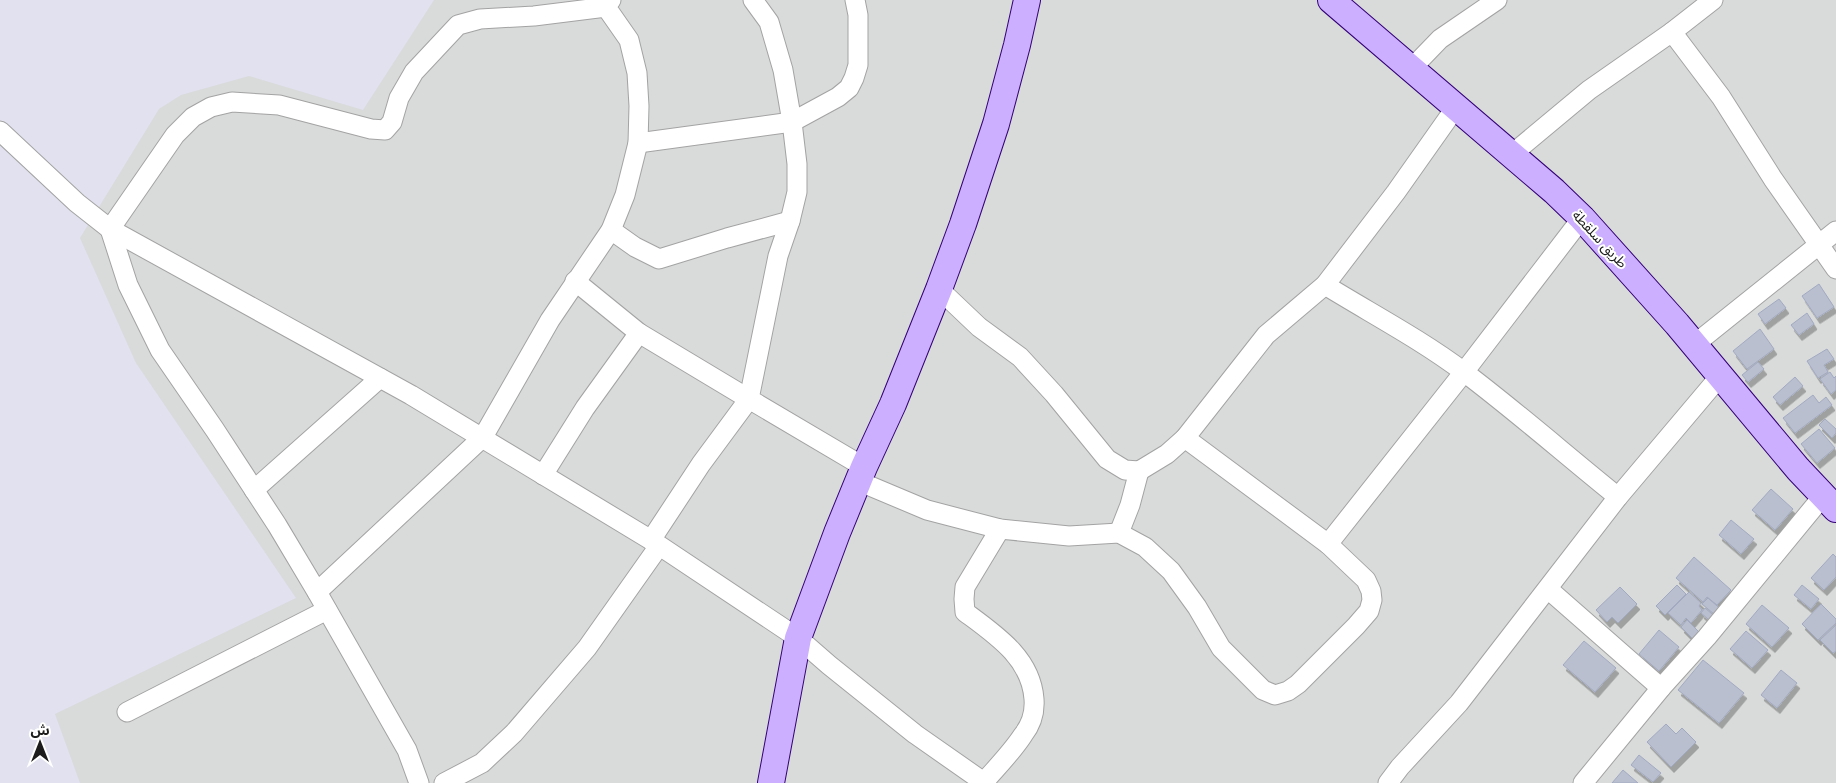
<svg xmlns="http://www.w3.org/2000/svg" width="1836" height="783" font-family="Quicksand,'Noto Sans Arabic',sans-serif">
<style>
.residential{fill:#d9dada}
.building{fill:#babfcf;stroke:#a2aac1;filter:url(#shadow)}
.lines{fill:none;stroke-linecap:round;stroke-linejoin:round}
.street-casing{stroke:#a3a3a3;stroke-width:21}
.secondary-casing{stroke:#307;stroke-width:28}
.street{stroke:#fff;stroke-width:19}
.secondary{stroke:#ccaffe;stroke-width:26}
.labels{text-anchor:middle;stroke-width:4;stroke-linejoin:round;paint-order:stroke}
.street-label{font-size:14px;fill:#1c1c1c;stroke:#fff}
</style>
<defs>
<filter id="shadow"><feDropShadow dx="3" dy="5.5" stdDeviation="0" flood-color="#0004"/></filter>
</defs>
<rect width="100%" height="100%" fill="#e1e1ef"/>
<!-- residential -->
<polygon class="residential" points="434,0 1836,0 1836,783 80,783 55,714 296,598 136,363 80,238 159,109 181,95 249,76 363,110"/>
<!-- building -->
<g class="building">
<polygon points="1819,284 1834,307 1817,318 1802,296"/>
<polygon points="1779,299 1786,308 1765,324 1758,314"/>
<polygon points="1807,313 1814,324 1799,335 1791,325"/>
<polygon points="1760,329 1774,349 1747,369 1733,351"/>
<polygon points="1827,349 1834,359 1824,365 1828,372 1818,378 1807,361"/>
<polygon points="1758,362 1764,369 1748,382 1742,375"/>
<polygon points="1830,372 1834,378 1836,376 1836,390 1831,394 1820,379"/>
<polygon points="1795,377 1803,386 1780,405 1773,397"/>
<polygon points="1813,395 1819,403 1826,397 1832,405 1795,433 1783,418"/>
<polygon points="1825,419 1836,429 1836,433 1832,438 1819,425"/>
<polygon points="1819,429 1835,448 1817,463 1801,444"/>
<polygon points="1771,489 1793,509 1775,530 1752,510"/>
<polygon points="1731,520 1754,539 1741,554 1719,535"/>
<polygon points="1833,554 1836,557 1836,577 1824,590 1811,578"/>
<polygon points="1694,557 1731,590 1717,605 1707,597 1703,602 1676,578"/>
<polygon points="1677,585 1686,594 1665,615 1656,606"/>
<polygon points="1802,585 1819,599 1811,609 1794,595"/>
<polygon points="1620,587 1637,604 1618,623 1612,617 1607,622 1596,610"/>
<polygon points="1689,592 1701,603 1699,606 1702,610 1691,623 1686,618 1681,625 1668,613"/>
<polygon points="1708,598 1725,613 1720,619 1702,604"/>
<polygon points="1821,604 1836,619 1836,623 1818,640 1802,624"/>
<polygon points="1762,605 1789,628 1772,647 1746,624"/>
<polygon points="1705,608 1719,620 1715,625 1701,613"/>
<polygon points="1687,620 1700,633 1693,639 1681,627"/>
<polygon points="1836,625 1836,651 1833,653 1820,640"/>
<polygon points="1659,630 1679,647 1659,671 1639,654"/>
<polygon points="1746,631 1768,650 1752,668 1730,649"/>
<polygon points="1584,641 1616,668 1595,692 1563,665"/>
<polygon points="1703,660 1744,693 1719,723 1678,690"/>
<polygon points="1781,670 1797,683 1777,708 1761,695"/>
<polygon points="1666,724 1676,734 1682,728 1696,742 1671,767 1647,742"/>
<polygon points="1639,755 1661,773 1653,782 1631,765"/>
<polygon points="1623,770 1638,783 1612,783"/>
</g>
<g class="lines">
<!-- street casing -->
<g class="street-casing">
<g id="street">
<polyline points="753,0 769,22 783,70 792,122 797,164 797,192 790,221 778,256 749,399 864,467"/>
<polyline points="1672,32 1713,0"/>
<polyline points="1411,69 1440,39 1497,0"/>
<polyline points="0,131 77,203 110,229 411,395 651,540 798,638 829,665 915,734 985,783"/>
<polyline points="638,143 792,122 838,97 849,88 854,78 858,65 858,15 855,0"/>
<polyline points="1511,155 1589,90 1672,32 1721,97 1773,179 1836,269"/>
<polyline points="611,230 635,247 659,259 727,238 790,221"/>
<polyline points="575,281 639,333 749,399 701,464 651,540"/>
<path d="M1325 285C1372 314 1420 339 1464 372 1517 412 1567 456 1618 497"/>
<polyline points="939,289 979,327 1020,357 1054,394 1107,459 1125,470 1139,471 1167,454 1185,438 1266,335 1325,285 1396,192 1456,107"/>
<polyline points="1695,344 1836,231"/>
<polyline points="1185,438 1328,544 1464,372 1582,218"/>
<polyline points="543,475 585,408 639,333"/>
<polyline points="858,481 927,510 1000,529 1069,536 1119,533 1145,547 1171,571 1197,607 1221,648 1263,690 1275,695 1288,691 1298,684 1356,626 1369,611 1372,600 1371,591 1366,580 1328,544"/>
<polyline points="254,490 380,378"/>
<polyline points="1119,533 1130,505 1139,471"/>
<polyline points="1548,589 1661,688 1707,637 1823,496"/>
<polyline points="317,592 483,437 550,320 611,230 625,195 638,143 639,106 637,73 629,40 606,7 611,0"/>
<polyline points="127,712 327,610"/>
<path d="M984 782C997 767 1012 752 1023 735 1031 725 1035 712 1034 699 1031 658 996 635 965 612L964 599 965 587 1000 529"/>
<polyline points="419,783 407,750 317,592 277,525 215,430 160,350 128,285 110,229 175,135 193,117 211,107 232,102 279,105 371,129 385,130 392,122 399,98 414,72 458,25 480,19 534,16 606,7"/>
<polyline points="444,783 482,763 514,733 587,648 659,546"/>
<polyline points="1388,783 1400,767 1459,703 1618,497 1721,375"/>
<polyline points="1583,783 1661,688"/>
</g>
</g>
<!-- secondary casing -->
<g class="secondary-casing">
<g id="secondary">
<polyline points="1331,0 1554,191 1582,218 1677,324 1798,469 1836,509"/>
<polyline points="771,783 798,638 837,533 864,467 893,404 939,289 963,224 996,124 1017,45 1027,0"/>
</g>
</g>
<!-- street -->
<use href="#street" class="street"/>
<!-- secondary -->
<use href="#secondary" class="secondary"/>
</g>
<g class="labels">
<!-- street labels -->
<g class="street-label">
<text transform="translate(1600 239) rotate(47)" y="5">طريق سلقطة</text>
</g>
</g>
<!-- north arrow -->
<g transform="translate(40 743)" stroke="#ffffff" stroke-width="4" paint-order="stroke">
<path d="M0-4L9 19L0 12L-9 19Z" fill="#1c1c1c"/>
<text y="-8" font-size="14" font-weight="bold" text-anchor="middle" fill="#1c1c1c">ش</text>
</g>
</svg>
